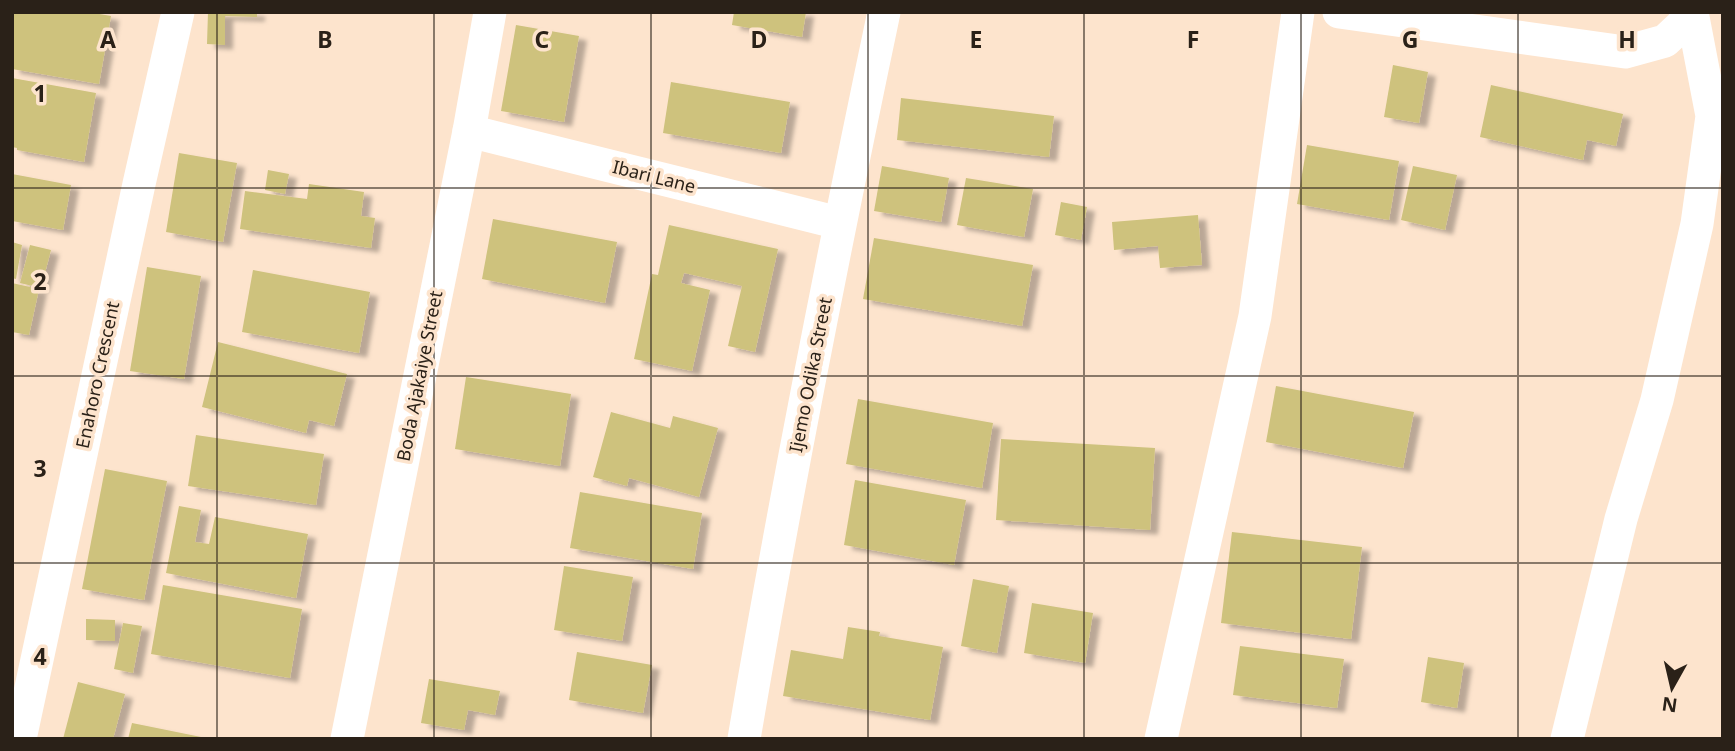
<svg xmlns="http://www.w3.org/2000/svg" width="1735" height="751" font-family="'Noto Sans',sans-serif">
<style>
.building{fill:#cec27d;filter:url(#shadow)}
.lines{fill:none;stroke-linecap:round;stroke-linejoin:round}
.minor{stroke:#fff;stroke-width:33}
.grid{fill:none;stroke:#2a2118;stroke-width:2;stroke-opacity:0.55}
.labels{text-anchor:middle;stroke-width:7;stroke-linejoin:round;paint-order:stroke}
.street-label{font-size:18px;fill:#2a2118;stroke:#fde4cd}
.grid-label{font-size:23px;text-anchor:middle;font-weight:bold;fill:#2a2118;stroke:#fde4cd;stroke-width:7;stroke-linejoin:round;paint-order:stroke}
</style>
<defs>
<filter id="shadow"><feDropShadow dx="8" dy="4.5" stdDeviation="2" flood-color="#0004"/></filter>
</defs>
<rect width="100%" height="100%" fill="#fde4cd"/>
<!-- building -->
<g class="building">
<polygon points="12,12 88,12 111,16 99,84 12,69"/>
<polygon points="208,12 257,12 257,17 225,16 225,45 207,44"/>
<polygon points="734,12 806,12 802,37 732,25"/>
<polygon points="516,25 579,36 564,122 501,111"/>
<polygon points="1393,65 1428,72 1419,123 1384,117"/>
<polygon points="12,78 96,93 84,162 17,150 17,148 12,147"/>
<polygon points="671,82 790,102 781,153 663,133"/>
<polygon points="1491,85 1623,114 1616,146 1587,140 1583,160 1480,137"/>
<polygon points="901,98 1054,116 1049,157 897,140"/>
<polygon points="1307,145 1399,161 1389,220 1297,204"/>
<polygon points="179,153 237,163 223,242 166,232"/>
<polygon points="882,166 949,178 941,222 874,211"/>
<polygon points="1413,166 1457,175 1445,230 1401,220"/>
<polygon points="268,170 289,174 285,194 265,190"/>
<polygon points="12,174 71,185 63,230 12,221"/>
<polygon points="966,178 1033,189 1024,237 957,225"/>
<polygon points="309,184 364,192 361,216 375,218 371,248 240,229 245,191 307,199"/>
<polygon points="1061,202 1087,207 1081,240 1055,235"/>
<polygon points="1198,215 1202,265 1160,268 1158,246 1114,250 1112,222"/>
<polygon points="493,219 617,242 605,303 482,279"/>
<polygon points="669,225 778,249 755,352 728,346 742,286 684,273 681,283 710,290 692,371 634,359 652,274 658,275"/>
<polygon points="874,238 1033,265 1022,326 863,299"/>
<polygon points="12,242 22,245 16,279 12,278"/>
<polygon points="30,245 51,250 41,288 20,283"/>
<polygon points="147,267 201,276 184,379 130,371"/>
<polygon points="253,270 370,292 359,353 242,332"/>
<polygon points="12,283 39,289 29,335 12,332"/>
<polygon points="218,342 347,374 334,426 309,420 306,433 202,407"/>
<polygon points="466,377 571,394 560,466 455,449"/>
<polygon points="1276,386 1414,412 1403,468 1266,442"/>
<polygon points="858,399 993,423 982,488 846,464"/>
<polygon points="611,412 670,428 673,416 718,428 699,497 629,478 627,486 593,477"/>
<polygon points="196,435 324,454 316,505 188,486"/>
<polygon points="1001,439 1155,448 1150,530 996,520"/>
<polygon points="105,469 167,481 144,600 82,589"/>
<polygon points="855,480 966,500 954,565 844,545"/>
<polygon points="580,492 702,513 693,569 570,548"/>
<polygon points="179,506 201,510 195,542 209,544 215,517 308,534 296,598 166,573"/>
<polygon points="1232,532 1362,547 1351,639 1221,623"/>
<polygon points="564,566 633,577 622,641 554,630"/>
<polygon points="973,579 1009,586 997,653 961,646"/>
<polygon points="163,585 302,609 290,678 151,654"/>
<polygon points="1032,603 1093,613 1085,663 1024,653"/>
<polygon points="86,619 115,620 115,641 86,640"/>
<polygon points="123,623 142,626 133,673 114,669"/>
<polygon points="848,627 880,632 879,636 943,647 930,720 783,696 791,650 843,659"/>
<polygon points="1240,646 1344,659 1337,708 1233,695"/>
<polygon points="577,652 652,665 643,713 569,700"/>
<polygon points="1428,657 1464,663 1457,708 1421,702"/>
<polygon points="429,679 500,691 495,715 468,710 464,730 421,723"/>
<polygon points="78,682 125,694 113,739 63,739"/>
<polygon points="132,723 206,738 206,739 128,739"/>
</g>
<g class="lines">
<!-- minor -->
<g class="minor">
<polyline points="1339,12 1625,52 1665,41 1681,26 1691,12"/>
<polyline points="469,131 839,223"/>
<polyline points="20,739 139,184 178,12"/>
<polyline points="347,739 469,131 490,12"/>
<path d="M744 739C785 496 833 254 884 12"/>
<polyline points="1161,739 1255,316 1298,12"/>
<polyline points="1567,739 1621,519 1657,400 1697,224 1712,116 1692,12"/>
</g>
</g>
<!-- grid -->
<path class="grid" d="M217 12V739M434 12V739M651 12V739M868 12V739M1084 12V739M1301 12V739M1518 12V739M12 188H1723M12 376H1723M12 563H1723"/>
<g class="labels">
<!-- street labels -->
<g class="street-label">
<text transform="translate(654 177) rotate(14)" y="6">Ibari Lane</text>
<text transform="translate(98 375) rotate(-78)" y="6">Enahoro Crescent</text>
<text transform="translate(811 375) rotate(-79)" y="6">Ijemo Odika Street</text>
<text transform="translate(420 376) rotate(-79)" y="6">Boda Ajakaiye Street</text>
</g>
</g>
<g class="grid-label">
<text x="108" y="48">A</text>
<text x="325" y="48">B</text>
<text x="542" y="48">C</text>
<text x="759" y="48">D</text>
<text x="976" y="48">E</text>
<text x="1193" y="48">F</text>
<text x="1410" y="48">G</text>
<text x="1627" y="48">H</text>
<text x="40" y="102">1</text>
<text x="40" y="290">2</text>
<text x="40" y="477">3</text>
<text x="40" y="665">4</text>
</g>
<!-- border -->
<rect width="1735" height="751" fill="none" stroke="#2a2118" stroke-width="28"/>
<!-- north arrow -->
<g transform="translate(1672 688) rotate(188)" stroke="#fde4cd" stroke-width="5" paint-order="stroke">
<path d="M0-5L12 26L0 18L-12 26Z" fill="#2a2118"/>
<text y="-10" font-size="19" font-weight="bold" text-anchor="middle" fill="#2a2118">N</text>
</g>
</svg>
